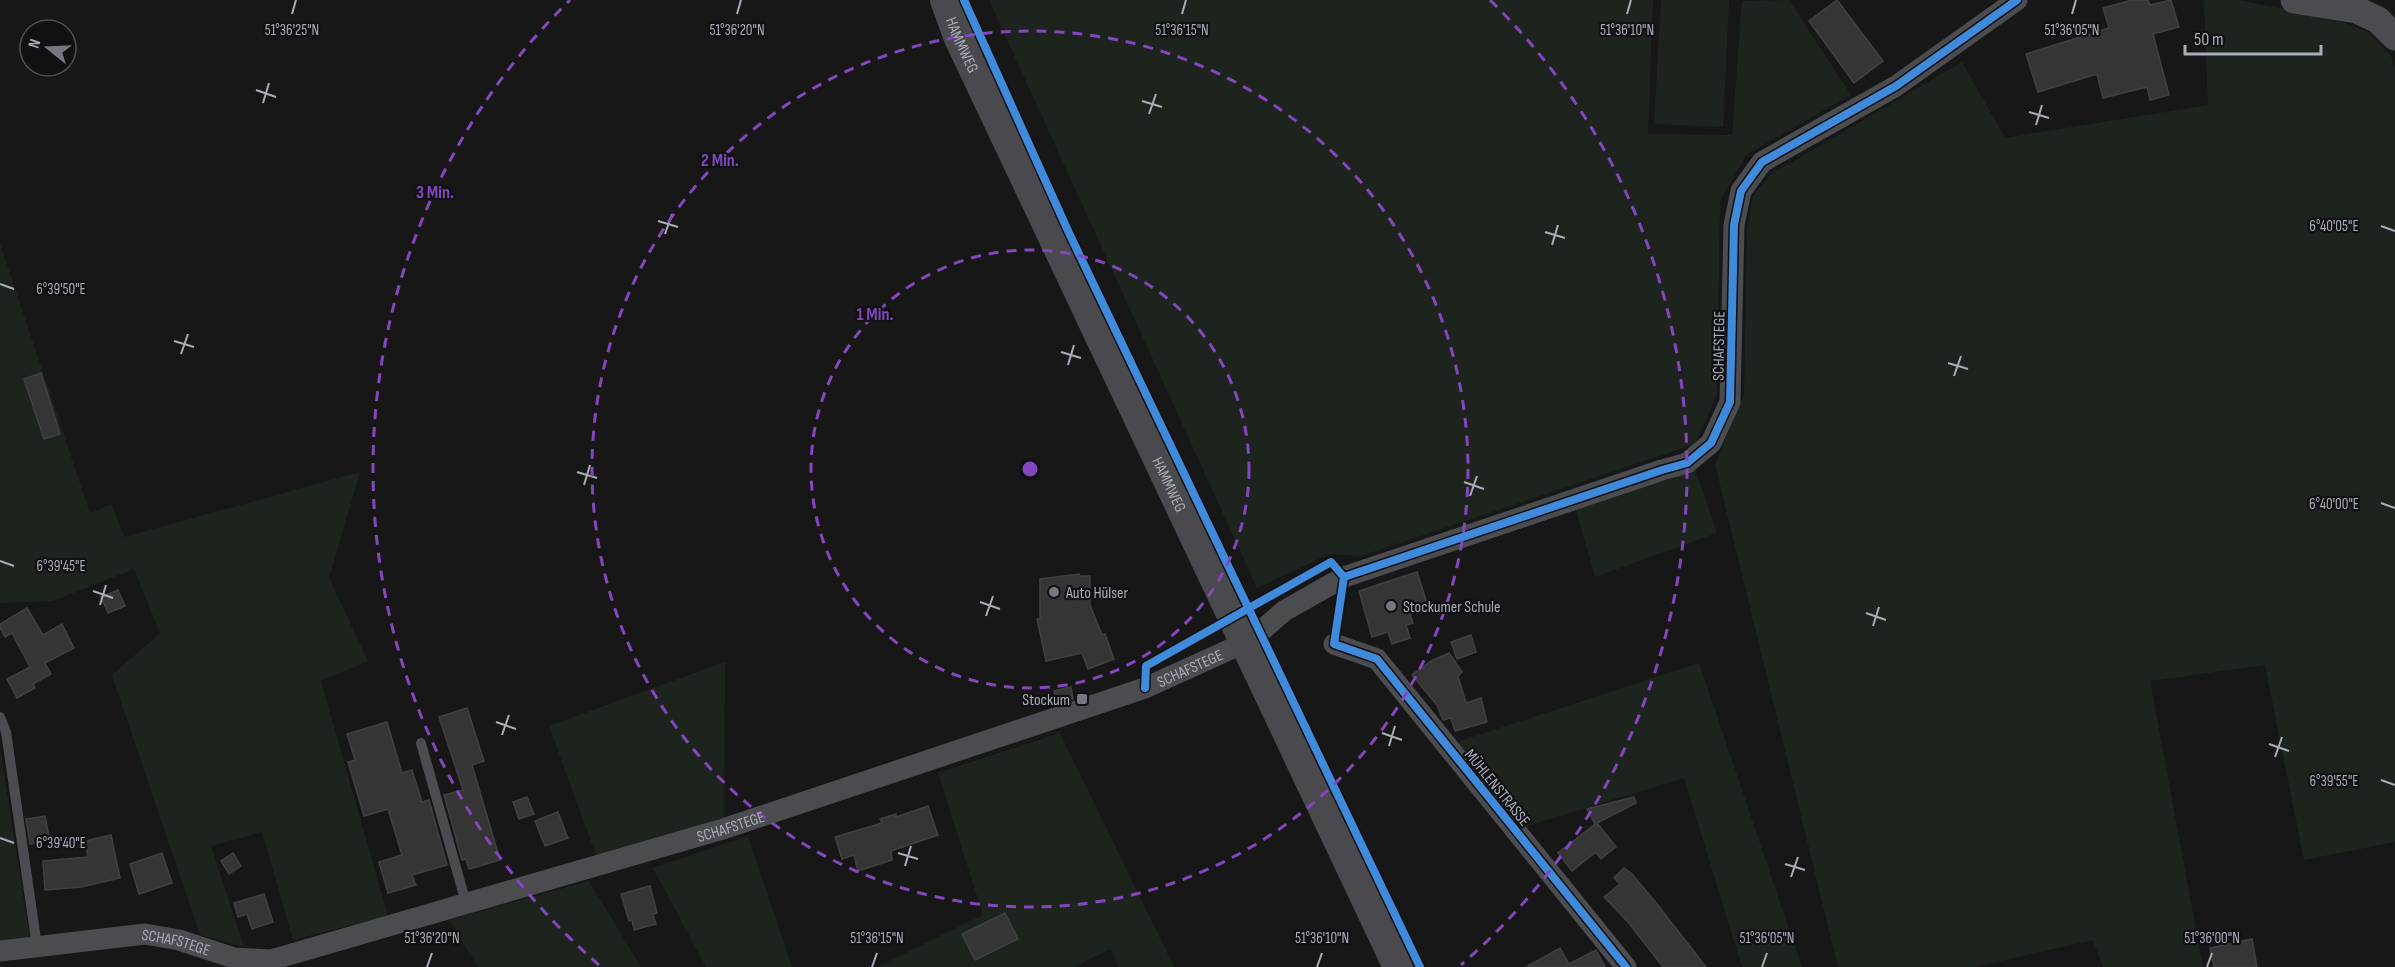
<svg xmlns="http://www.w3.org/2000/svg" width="2395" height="967" font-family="'Sofia Sans Condensed',sans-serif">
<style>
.green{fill:#1d241e}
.building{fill:#353536;stroke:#3f4043;stroke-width:1.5}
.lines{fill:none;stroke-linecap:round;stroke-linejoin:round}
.service{stroke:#4b4c50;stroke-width:10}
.minor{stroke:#4b4c50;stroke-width:21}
.tertiary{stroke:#4b4c50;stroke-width:27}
.secondary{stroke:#4a4a4e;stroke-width:30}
.cycleway-casing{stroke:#111113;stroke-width:11}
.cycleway{stroke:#408adc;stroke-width:8}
.ticks{fill:none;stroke:#a8adb8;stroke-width:2}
.ring{fill:none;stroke:#8446be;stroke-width:3;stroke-dasharray:10 8}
.poi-dot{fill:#757880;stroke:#111113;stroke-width:2}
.labels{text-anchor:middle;stroke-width:4.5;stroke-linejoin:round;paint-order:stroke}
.street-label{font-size:16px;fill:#a8adb8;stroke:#111113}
.poi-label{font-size:16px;fill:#a8adb8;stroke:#111113;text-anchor:start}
.ticks-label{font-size:15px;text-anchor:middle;fill:#a8adb8;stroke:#111113;stroke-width:4.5;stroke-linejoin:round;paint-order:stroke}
.centre{fill:#8446be;stroke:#111113;stroke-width:3}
.ring-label{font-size:18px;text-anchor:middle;font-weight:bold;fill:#8446be;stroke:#111113;stroke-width:4.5;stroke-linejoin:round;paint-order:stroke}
</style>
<rect width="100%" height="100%" fill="#171717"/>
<!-- green -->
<g class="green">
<polygon points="989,0 1653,0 1648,134 1732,135 1742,1 1789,0 1851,95 1746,155 1720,202 1717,395 1695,444 1361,556 1330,554 1257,588"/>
<polygon points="1661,0 1729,0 1723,127 1654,124"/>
<polygon points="2204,0 2238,0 2334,19 2368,32 2391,56 2395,68 2395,842 2304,860 2265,665 2150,681 2203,967 2103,967 2093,940 1974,967 1838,967 1715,464 1744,394 1747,229 1753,196 1770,175 1962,62 2005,138 2208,105"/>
<polygon points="0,244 90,513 112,504 124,537 360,472 329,578 368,661 321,681 388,916 293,940 262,832 211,846 244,947 200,935 112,675 160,633 134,569 53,601 0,603"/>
<polygon points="1695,469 1717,533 1595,577 1576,510"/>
<polygon points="725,662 724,817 641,846 596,855 549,726"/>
<polygon points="1699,663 1802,967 1742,967 1684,778 1524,827 1457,742"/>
<polygon points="1060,733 1174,967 1119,967 1110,949 1074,967 877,967 983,915 938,773"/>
<polygon points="0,748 30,939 0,943"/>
<polygon points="748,836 792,967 706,967 653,868"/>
<polygon points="589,881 641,967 478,967 449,920"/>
</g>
<!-- building -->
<g class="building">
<polygon points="1837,0 1883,61 1854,83 1809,21"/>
<polygon points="2132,0 2148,0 2150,5 2171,0 2179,27 2153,34 2169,95 2150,100 2147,87 2103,98 2097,74 2038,92 2026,54 2109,28 2103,8"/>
<polygon points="41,373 60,434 44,439 24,379"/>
<polygon points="1417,572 1427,603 1408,609 1413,623 1406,625 1410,638 1392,644 1388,632 1372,637 1359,591"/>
<polygon points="1079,574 1079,576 1090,576 1090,605 1102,635 1105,634 1114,659 1088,669 1082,653 1046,661 1037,619 1040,619 1040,579"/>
<polygon points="118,590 125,606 108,613 101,597"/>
<polygon points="27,608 43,635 62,624 74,648 45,663 51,674 33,684 35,688 17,698 7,679 30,667 12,633 5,637 0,628 0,624"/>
<polygon points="1471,635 1476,652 1457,659 1451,642"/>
<polygon points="1449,653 1462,672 1458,676 1466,703 1481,698 1487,722 1455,731 1451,718 1443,720 1437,705 1412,675 1431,661"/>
<polygon points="1071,687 1073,699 1056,704 1054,691"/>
<polygon points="467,708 484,761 472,765 500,860 469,869 466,859 462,860 444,795 463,790 439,717"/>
<polygon points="387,722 402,773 412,770 422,802 429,800 447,865 412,875 416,885 388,893 379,862 402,855 388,809 364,816 348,762 355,760 347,734"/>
<polygon points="527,797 534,814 519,819 513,802"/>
<polygon points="1634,797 1636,803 1597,823 1616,847 1601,859 1596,852 1572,871 1558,853 1595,824 1587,809"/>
<polygon points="928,806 938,835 891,851 892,860 858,871 854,855 842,859 835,837 882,823 880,819 896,814 896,817"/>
<polygon points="558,812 568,838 545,846 535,821"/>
<polygon points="45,816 50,841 30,844 26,819"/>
<polygon points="111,835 120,878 81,887 45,890 43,861 88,857 85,841"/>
<polygon points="162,853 172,883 139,894 130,864"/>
<polygon points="233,853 241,866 229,874 221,861"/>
<polygon points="1624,868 1632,874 1657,904 1706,967 1663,967 1628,922 1604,897 1620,884 1614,878"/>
<polygon points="650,886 657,913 653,914 656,924 634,930 632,920 629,921 621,894"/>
<polygon points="264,894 273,922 252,929 247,914 238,917 234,903"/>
<polygon points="1005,913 1018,939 975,960 962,934"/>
<polygon points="2252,939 2257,967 2214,967 2210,948"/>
<polygon points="1560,948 1569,964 1596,950 1605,967 1526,967"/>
</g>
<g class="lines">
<!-- service -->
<g class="service">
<polyline points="0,717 6,732 37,946"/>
<polyline points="421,743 466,903"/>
</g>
<!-- minor -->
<g class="minor">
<polyline points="1334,644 1377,659 1626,967"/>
<path id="s1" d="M0 951 145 934 179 940 234 958 271 960 723 829 1145 688 1244 643 1260 632 1284 611 1344 577 1662 470 1687 463 1711 443 1730 402 1734 225 1741 191 1762 162 1896 86 2017 0"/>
</g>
<!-- tertiary -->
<polyline class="tertiary" points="2294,0 2357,10 2378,20 2395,37"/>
<!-- secondary -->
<path class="secondary" id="s2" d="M945 0 958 36 1398 967"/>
<!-- cycleway casing -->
<g class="cycleway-casing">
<g id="cycleway">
<polyline points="964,0 1069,233 1420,967"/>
<polyline points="1344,577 1662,470 1687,463 1711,443 1730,402 1734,225 1741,191 1762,162 1896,86 2017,0"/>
<polyline points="1145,688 1146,666 1331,562 1344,577 1334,644 1377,659 1626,967"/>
</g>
</g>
<!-- cycleway -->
<use href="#cycleway" class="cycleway"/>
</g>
<!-- ticks -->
<path class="ticks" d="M292 14 296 0M737 14 741 0M1182 14 1186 0M1627 14 1631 0M2072 14 2076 0M256 90 276 97M1142 101 1162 107M263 103 269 83M2029 112 2049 118M1149 114 1156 94M2036 125 2042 105M658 221 678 227M2381 226 2395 231M1545 232 1565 238M665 234 672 214M1552 245 1558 225M0 284 14 289M174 341 194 347M1061 352 1081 358M181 354 188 334M1948 363 1968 369M1068 365 1074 345M1954 376 1961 356M577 472 597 478M1464 482 1484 489M584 485 590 465M1470 496 1477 476M2381 503 2395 508M0 561 14 566M93 591 113 598M980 602 1000 609M100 605 106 585M1866 613 1886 620M986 616 993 596M1873 626 1879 607M496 722 516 729M1382 733 1402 740M502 735 509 715M2269 744 2289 751M1389 746 1395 726M2275 757 2282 737M2381 780 2395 785M0 838 14 843M898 853 918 859M1785 864 1805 870M905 866 911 846M1791 877 1798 857M427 967 432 953M872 967 877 953M1317 967 1322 953M1762 967 1767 953M2207 967 2212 953"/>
<!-- distance rings -->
<g class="ring">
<circle cx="1030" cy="469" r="219"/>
<circle cx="1030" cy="469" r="438"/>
<path d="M599 965A657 657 0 0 1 570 0M1490 0A657 657 0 0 1 1461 965"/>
</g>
<!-- markers -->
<g class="poi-dot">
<circle cx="1054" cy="592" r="6"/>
<circle cx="1391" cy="606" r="6"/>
<rect x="1076" y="693" width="12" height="12" rx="3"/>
</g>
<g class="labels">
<!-- street labels -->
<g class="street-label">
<text dy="6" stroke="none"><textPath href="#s2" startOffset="48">HAMMWEG</textPath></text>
<text transform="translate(1718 346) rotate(-89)" y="6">SCHAFSTEGE</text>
<text dy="6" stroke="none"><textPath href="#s2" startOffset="534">HAMMWEG</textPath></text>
<text dy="6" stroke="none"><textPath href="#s1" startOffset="1240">SCHAFSTEGE</textPath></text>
<text transform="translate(1498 787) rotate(51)" y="6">MÜHLENSTRASSE</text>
<text dy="6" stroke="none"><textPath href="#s1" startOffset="754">SCHAFSTEGE</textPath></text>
<text dy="6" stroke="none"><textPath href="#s1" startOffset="178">SCHAFSTEGE</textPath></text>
</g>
<!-- poi labels -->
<g class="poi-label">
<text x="1066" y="598">Auto Hülser</text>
<text x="1403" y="612">Stockumer Schule</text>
<text x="1070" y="705" text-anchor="end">Stockum</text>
</g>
</g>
<g class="ticks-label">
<text x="292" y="35">51°36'25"N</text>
<text x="737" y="35">51°36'20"N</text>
<text x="1182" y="35">51°36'15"N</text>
<text x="1627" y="35">51°36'10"N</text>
<text x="2072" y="35">51°36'05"N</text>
<text x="2334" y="231">6°40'05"E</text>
<text x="61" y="294">6°39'50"E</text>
<text x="2334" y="509">6°40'00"E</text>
<text x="61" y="571">6°39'45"E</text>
<text x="2334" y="786">6°39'55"E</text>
<text x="61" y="848">6°39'40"E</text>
<text x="432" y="943">51°36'20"N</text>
<text x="877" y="943">51°36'15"N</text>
<text x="1322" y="943">51°36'10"N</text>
<text x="1767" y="943">51°36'05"N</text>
<text x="2212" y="943">51°36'00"N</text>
</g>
<circle cx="1030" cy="469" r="9" class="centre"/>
<g class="ring-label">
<text x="720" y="166">2 Min.</text>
<text x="435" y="198">3 Min.</text>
<text x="875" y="320">1 Min.</text>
</g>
<!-- north arrow -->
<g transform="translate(48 48) rotate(288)"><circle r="28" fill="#111113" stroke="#4d4f55" stroke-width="1.5"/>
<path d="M0-4.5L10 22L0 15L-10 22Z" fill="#757880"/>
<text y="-9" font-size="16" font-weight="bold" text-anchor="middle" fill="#a8adb8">N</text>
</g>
<!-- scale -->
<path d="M2185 45v9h136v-9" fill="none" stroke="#a8adb8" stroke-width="3"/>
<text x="2194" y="45" font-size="18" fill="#a8adb8" stroke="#111113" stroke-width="4.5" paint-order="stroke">50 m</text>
</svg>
